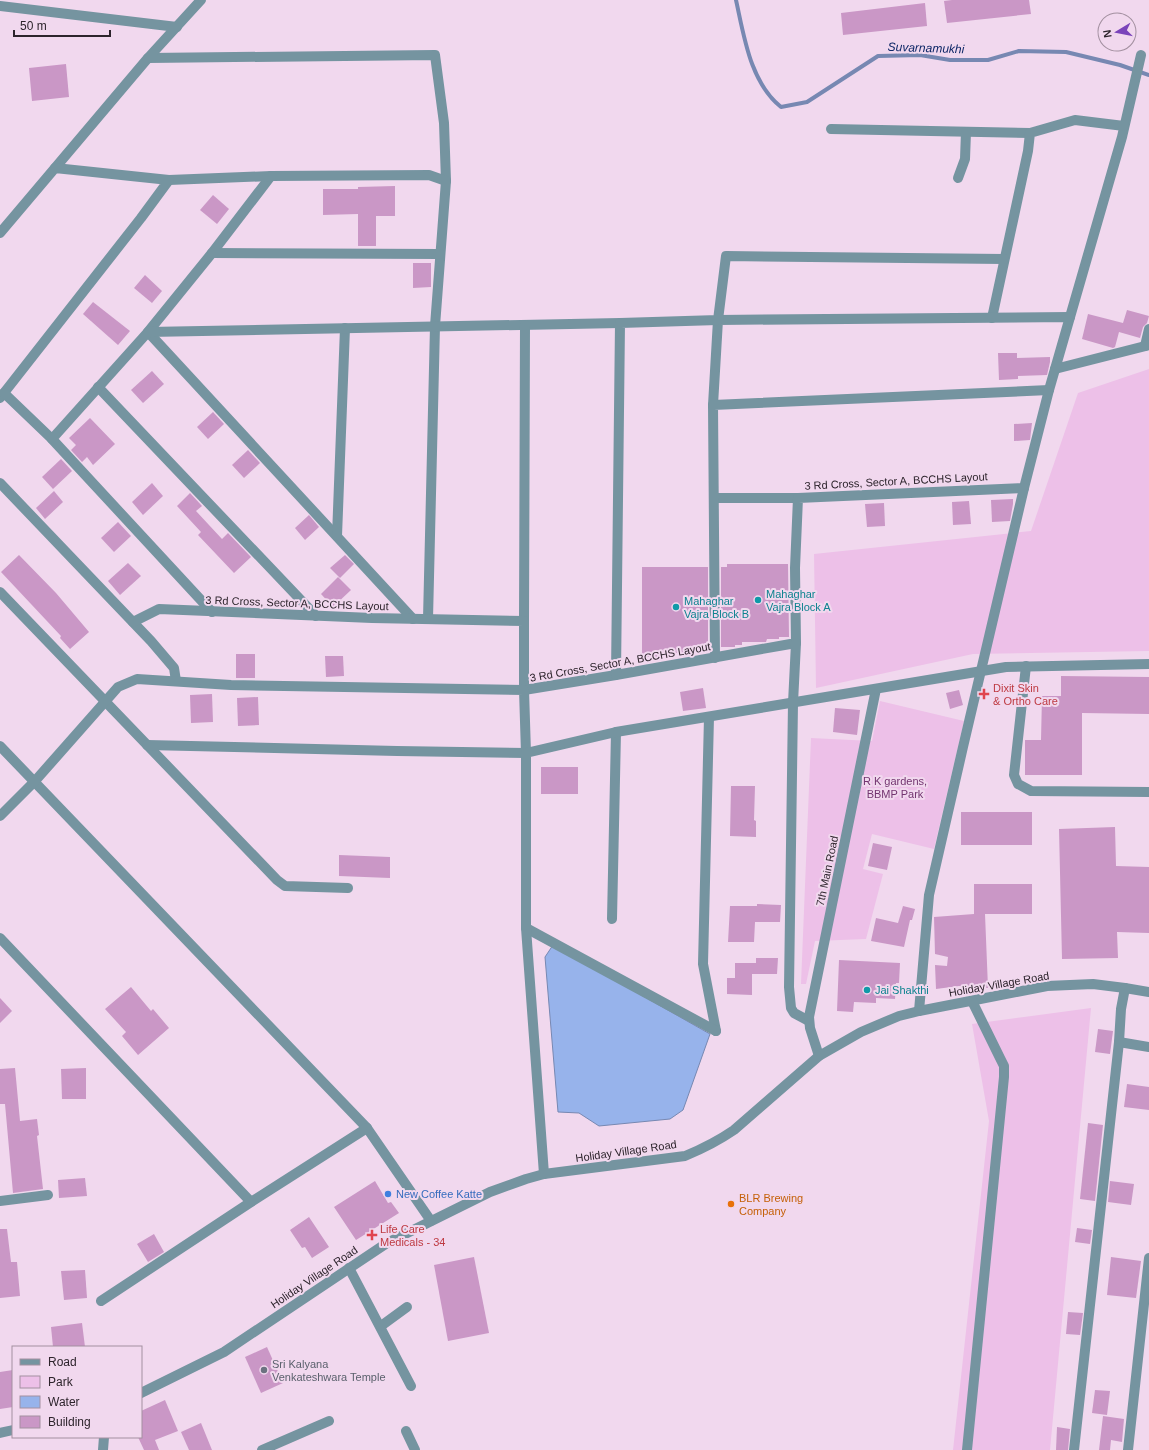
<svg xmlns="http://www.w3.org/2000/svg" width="1149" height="1450" font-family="Arial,sans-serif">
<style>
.green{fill:#edc0e8}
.water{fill:#97b3eb;stroke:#7788b2}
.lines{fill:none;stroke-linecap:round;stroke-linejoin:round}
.stream{stroke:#7788b2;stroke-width:4}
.building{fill:#ca97c6}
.minor{stroke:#7594a0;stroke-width:10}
.culture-dot{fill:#0f9aa8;stroke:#f1d8ee;stroke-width:1.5}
.health-dot{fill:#e0444e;stroke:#f1d8ee;stroke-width:1.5}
.shop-dot{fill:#3f7fe0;stroke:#f1d8ee;stroke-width:1.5}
.food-dot{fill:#e8710a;stroke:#f1d8ee;stroke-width:1.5}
.worship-dot{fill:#6b7280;stroke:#f1d8ee;stroke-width:1.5}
.labels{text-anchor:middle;stroke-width:4;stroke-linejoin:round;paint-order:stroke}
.street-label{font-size:11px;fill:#2d242c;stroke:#f1d8ee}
.culture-label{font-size:11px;fill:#0d838f;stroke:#f1d8ee;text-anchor:start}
.health-label{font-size:11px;fill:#be3a42;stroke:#f1d8ee;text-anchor:start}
.park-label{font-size:11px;fill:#733570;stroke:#f1d8ee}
.shop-label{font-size:11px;fill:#366cbe;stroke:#f1d8ee;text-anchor:start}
.food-label{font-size:11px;fill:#c56008;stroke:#f1d8ee;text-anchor:start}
.worship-label{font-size:11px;fill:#5b616d;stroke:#f1d8ee;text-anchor:start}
.water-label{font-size:12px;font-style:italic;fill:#0d2666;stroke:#f1d8ee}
</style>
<rect width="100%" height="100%" fill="#f1d8ee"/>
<!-- green -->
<g class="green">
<polygon points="1149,369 1149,651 973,654 816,688 814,554 1031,531 1078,393"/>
<polygon points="880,701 964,721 934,849 872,834 863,869 883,874 866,939 815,941 806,984 801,984 811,738 872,741"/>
<polygon points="1091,1008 1050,1450 953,1450 989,1121 972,1024"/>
</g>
<!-- water -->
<polygon class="water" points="553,945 710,1034 683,1110 670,1119 599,1126 579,1113 558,1112 545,957"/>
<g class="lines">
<!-- stream -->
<path class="stream" d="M736 0C744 36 750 82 781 107L807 102 878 56 920 55 950 60H988L1019 51 1066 52 1120 65 1149 75"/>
</g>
<!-- building -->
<g class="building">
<polygon points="952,0 1029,0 1031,14 947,23 944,1"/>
<polygon points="925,3 927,26 843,35 841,13"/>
<polygon points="66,64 69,97 32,101 29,68"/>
<polygon points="395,186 395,216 376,216 376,246 358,246 358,214 323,215 323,189 358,189 358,187"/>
<polygon points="213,195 229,209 217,224 200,210"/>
<polygon points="413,263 431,263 431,287 413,288"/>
<polygon points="145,275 162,291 152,303 134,288"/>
<polygon points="93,302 130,331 118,345 83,314"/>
<polygon points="1127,310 1149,316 1147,323 1143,327 1140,338 1119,332 1115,347 1113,348 1082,339 1088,314 1123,323"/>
<polygon points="998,353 1017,353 1017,358 1050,357 1050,362 1047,375 1018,376 1018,379 999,380"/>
<polygon points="152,371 164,384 143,403 131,390"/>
<polygon points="213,412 224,424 208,439 197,427"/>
<polygon points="90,418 115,444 93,465 87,457 82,462 71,450 76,445 69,438"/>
<polygon points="1032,423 1030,440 1014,441 1014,424"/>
<polygon points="248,450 260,463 244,478 232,465"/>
<polygon points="61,459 72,471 53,489 42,477"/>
<polygon points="152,483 163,496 143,515 132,502"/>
<polygon points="54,491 63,502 45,519 36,508"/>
<polygon points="190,493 202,506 196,511 222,539 228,533 251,557 234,573 198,535 201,532 177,506"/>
<polygon points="1013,499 1013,504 1010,521 992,522 991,500"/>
<polygon points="969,501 971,524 953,525 952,502"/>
<polygon points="884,503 885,526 867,527 865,504"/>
<polygon points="309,515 319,527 305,540 295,528"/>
<polygon points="118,522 131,536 114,552 101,538"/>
<polygon points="19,555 56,593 89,632 70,649 60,638 61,636 1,572"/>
<polygon points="345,555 354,564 340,578 330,568"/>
<polygon points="128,563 141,576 120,595 108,581"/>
<polygon points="727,564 788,564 789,637 779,637 779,639 767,639 766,642 742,642 742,645 735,645 735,647 721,647 721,567 727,567"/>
<polygon points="642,567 708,567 708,648 700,648 700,650 686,650 686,653 659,653 659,657 642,657"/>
<polygon points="338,577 351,590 333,607 321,594"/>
<rect x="236" y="654" width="19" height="24"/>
<polygon points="325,656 343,656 344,676 326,677"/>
<polygon points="1061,676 1149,677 1149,714 1082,713 1082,775 1025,775 1025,740 1041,740 1042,696 1061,696"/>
<polygon points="703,688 706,708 683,711 680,692"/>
<polygon points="959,690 963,705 950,709 946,693"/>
<polygon points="212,694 213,722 191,723 190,695"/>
<polygon points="258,697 259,725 238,726 237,698"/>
<polygon points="835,708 860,710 857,735 833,732"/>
<rect x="541" y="767" width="37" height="27"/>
<polygon points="731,786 755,786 754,820 756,821 756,837 730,836"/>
<rect x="961" y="812" width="71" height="33"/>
<polygon points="1115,827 1116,866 1149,867 1149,933 1117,932 1118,958 1062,959 1059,829"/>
<polygon points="873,843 892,847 887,870 868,866"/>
<polygon points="339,855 390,857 390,878 339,876"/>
<polygon points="974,884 1032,884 1032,914 985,914 988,988 959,986 936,989 935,965 947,966 948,957 935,954 934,917 974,914"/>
<polygon points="757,904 781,905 780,922 755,922 754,942 728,942 730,906 757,906"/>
<polygon points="903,906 915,909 912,920 910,920 904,947 871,941 876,918 898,923"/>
<polygon points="756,958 778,958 777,974 752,974 752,995 727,994 727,978 735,978 735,963 756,963"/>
<polygon points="839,960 900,963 899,983 896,983 895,999 876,998 876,1003 854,1002 853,1012 837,1011"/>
<polygon points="131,987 151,1011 153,1009 169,1028 138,1055 122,1036 126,1032 105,1009"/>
<polygon points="0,998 12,1011 0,1023"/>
<polygon points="1098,1029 1113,1031 1110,1054 1095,1052"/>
<polygon points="15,1068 20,1121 37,1119 39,1135 37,1136 43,1189 13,1193 5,1104 0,1104 0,1069"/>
<polygon points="86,1068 86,1099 62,1099 61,1069"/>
<polygon points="1127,1084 1149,1087 1149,1110 1124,1107"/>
<polygon points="1088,1123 1103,1125 1095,1201 1080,1199"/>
<polygon points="85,1178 87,1196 59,1198 58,1180"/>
<polygon points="375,1181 388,1203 391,1202 399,1213 356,1240 334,1207"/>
<polygon points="1110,1181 1134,1184 1131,1205 1108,1202"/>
<polygon points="309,1217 329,1247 312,1258 305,1247 302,1248 290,1230"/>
<polygon points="1077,1228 1092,1230 1090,1244 1075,1242"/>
<polygon points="0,1229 7,1229 11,1262 17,1262 20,1296 0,1298"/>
<polygon points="154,1234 164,1252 148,1262 137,1244"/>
<polygon points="474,1257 489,1333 448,1341 434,1265"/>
<polygon points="1111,1257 1141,1261 1136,1298 1107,1295"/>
<polygon points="85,1270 87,1298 64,1300 61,1271"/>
<polygon points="1068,1312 1083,1313 1080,1335 1066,1334"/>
<polygon points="82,1323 85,1347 53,1347 51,1327"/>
<polygon points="267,1347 283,1383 261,1393 245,1357"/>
<polygon points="13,1370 13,1407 0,1409 0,1372"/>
<polygon points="1095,1390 1110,1391 1107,1415 1092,1413"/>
<polygon points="165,1400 178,1431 155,1440 159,1450 144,1450 138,1437 141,1437 141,1411"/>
<polygon points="1103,1416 1124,1419 1122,1442 1111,1440 1110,1450 1099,1450"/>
<polygon points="201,1423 212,1450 189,1450 181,1432"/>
<polygon points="1057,1427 1070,1429 1068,1450 1056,1450"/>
</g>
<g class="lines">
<!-- minor -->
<g class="minor">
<polyline points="0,6 177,27"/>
<polyline points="148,58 435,55 444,123 446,181"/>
<polyline points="831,129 1030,133"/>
<polyline points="55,168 148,58 201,0"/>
<polyline points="271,176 212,253 148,332 413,619"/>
<polyline points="958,178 965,159 966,132"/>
<polyline points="169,180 271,176 429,175 446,181 435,326 428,619"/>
<polyline points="0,233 55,168 169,180 141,218 0,398"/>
<polyline points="212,253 440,254"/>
<polyline points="1070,317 1122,137 1141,55"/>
<polyline points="992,318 1028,151 1030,133 1075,120 1124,126"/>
<polyline points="1145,346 1149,329"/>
<polyline points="1055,369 1149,345"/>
<polyline points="98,387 316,616"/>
<polyline points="4,393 52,439"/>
<polyline points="0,483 151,641 174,668 176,681"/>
<polyline points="714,498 798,498"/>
<polyline points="337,536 345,328"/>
<polyline points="0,592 277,880 285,886 348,888"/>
<polyline points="212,612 52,439 148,332 620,323"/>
<polyline points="524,621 525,325"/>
<polyline points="133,622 159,609 372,618 524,621 524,690 616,675 796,643 795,568 798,498 1024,488 1049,390 1070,317 718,320 713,405"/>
<polyline points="796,643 793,703 789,987 791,1008 794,1013 809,1021"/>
<polyline points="715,658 713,405 1049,390"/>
<polyline points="1026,666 1014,775 1018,784 1031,791 1149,792"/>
<polyline points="616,675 620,323 718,320 726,256 1004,259"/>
<polyline points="709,717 703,964 716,1031"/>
<polyline points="0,746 367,1128 431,1221"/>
<polyline points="0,816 35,781 118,687 137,679 231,685 524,690 526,753 397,751 147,745"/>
<polyline points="612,919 616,732"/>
<polyline points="526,928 716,1031"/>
<polyline points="0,938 251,1202"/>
<polyline points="919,1011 929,895 963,747 1024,488"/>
<polyline points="1119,1042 1149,1047"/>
<polyline points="819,1056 810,1028 809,1017 876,689"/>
<polyline points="544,1174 526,928 526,753 616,732 1006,667 1149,664"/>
<polyline points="0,1201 48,1195"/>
<polyline points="349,1268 411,1386"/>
<polyline points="101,1301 251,1202 367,1128"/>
<polyline points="381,1326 407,1307"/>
<path d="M141 1393 224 1352 387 1243 490 1192 526 1179 544 1174 685 1156C702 1149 718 1141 734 1130L819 1056 861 1032 899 1016 919 1011 1047 986 1093 984 1125 988 1149 992"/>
<polyline points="406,1431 415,1450"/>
<polyline points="0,1433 13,1430"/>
<polyline points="103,1450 104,1437"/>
<polyline points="262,1450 329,1421"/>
<polyline points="967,1450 1004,1077 1004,1066 1000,1058 972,1001"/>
<polyline points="1074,1450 1119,1042 1121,1009 1125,988"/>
<polyline points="1128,1450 1149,1258"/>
</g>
</g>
<!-- markers -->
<g class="culture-dot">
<circle cx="758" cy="600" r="4"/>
<circle cx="676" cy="607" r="4"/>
<circle cx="867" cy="990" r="4"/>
</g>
<g class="health-dot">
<path d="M982 688h4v4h4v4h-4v4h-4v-4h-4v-4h4z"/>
<path d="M370 1229h4v4h4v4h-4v4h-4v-4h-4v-4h4z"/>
</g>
<circle class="shop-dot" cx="388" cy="1194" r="4"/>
<circle class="food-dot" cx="731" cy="1204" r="4"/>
<circle class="worship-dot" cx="264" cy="1370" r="4"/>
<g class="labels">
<!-- street labels -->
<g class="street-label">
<text transform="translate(896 481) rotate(-3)" y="4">3 Rd Cross, Sector A, BCCHS Layout</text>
<text transform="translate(297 603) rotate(2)" y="4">3 Rd Cross, Sector A, BCCHS Layout</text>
<text transform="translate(620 662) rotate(-10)" y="4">3 Rd Cross, Sector A, BCCHS Layout</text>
<text transform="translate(827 871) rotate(-78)" y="4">7th Main Road</text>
<text transform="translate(999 984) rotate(-10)" y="4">Holiday Village Road</text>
<text transform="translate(626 1151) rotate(-8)" y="4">Holiday Village Road</text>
<text transform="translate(314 1277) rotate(-34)" y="4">Holiday Village Road</text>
</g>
<!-- culture labels -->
<g class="culture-label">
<text x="766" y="598">Mahaghar<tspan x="766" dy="13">Vajra Block A</tspan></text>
<text x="684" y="605">Mahaghar<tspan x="684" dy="13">Vajra Block B</tspan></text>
<text x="875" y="994">Jai Shakthi</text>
</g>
<!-- health labels -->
<g class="health-label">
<text x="993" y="692">Dixit Skin<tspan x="993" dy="13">&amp; Ortho Care</tspan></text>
<text x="380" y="1233">Life Care<tspan x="380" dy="13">Medicals - 34</tspan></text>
</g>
<!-- park labels -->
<g class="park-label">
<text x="895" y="785">R K gardens,<tspan x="895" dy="13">BBMP Park</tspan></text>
</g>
<!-- shop labels -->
<g class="shop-label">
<text x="396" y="1198">New Coffee Katte</text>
</g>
<!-- food labels -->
<g class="food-label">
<text x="739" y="1202">BLR Brewing<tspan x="739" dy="13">Company</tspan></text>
</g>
<!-- worship labels -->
<g class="worship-label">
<text x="272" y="1368">Sri Kalyana<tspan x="272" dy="13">Venkateshwara Temple</tspan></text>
</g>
<!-- water labels -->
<g class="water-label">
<text transform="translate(926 48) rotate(2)" y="4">Suvarnamukhi</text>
</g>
</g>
<!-- legend -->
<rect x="12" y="1346" width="130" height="92" fill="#f1d8ee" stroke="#a390a0"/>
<rect x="20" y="1359" width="20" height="6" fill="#7594a0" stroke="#a390a0"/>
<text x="48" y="1366" font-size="12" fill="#2d242c">Road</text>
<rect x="20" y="1376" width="20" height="12" fill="#edc0e8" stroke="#a390a0"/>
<text x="48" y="1386" font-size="12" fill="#2d242c">Park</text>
<rect x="20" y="1396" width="20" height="12" fill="#97b3eb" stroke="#a390a0"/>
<text x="48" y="1406" font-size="12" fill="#2d242c">Water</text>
<rect x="20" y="1416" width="20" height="12" fill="#ca97c6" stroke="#a390a0"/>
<text x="48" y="1426" font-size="12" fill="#2d242c">Building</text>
<!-- north arrow -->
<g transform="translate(1117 32) rotate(260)"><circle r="19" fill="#f1d8ee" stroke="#a390a0"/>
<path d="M0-3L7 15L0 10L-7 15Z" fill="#7a43ba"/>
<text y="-6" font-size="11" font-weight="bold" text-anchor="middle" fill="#2d242c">N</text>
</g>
<!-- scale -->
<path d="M14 30v6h96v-6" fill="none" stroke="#2d242c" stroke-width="2"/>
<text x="20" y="30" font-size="12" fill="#2d242c" stroke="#f1d8ee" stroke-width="3" paint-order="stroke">50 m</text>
</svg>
